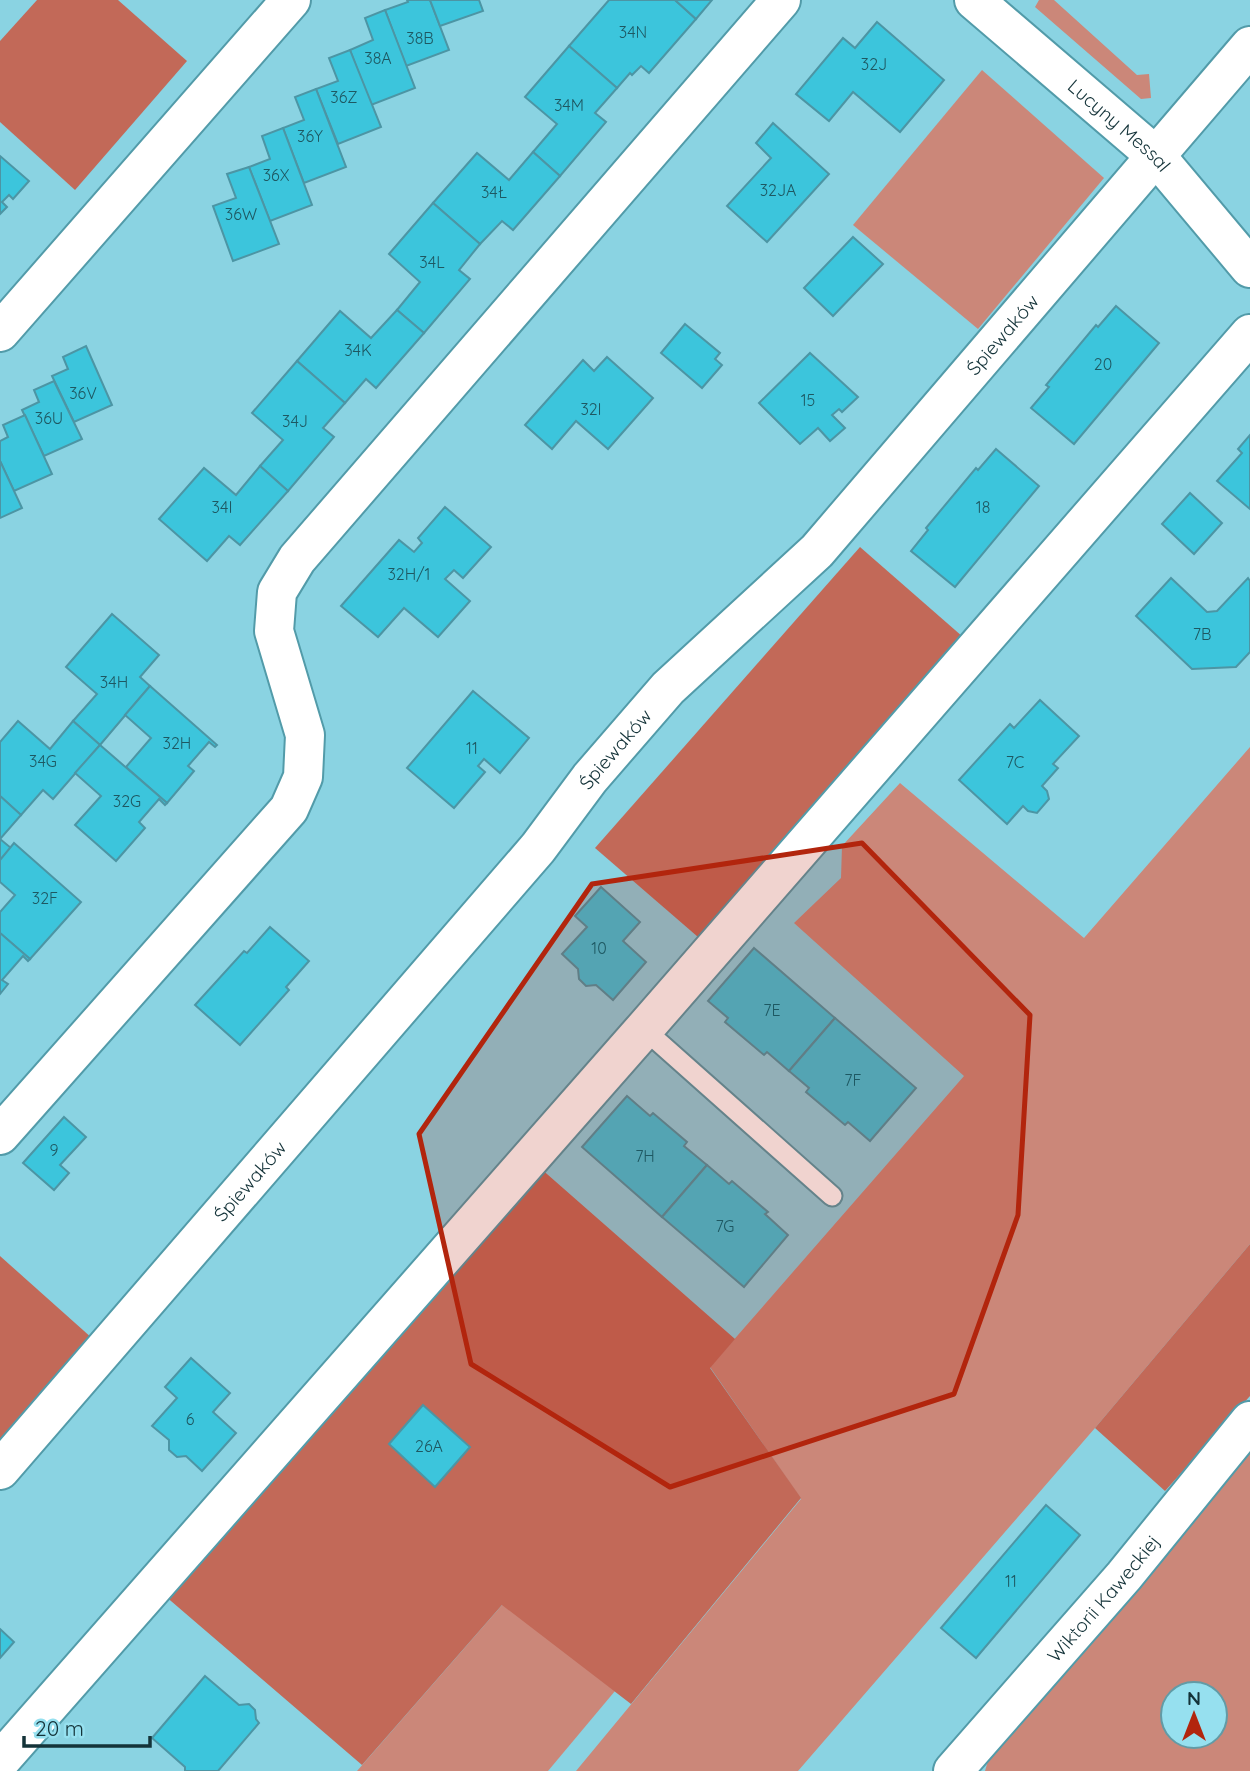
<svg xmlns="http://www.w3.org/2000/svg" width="1250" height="1771" font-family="Quicksand,sans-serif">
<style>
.green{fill:#cb8779;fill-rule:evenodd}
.forest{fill:#c26958}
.building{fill:#3cc5dc;stroke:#4c95a4;stroke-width:2}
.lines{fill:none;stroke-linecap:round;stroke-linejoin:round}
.lane-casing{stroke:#529ba9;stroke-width:23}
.street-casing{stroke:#529ba9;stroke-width:42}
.lane{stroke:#fff;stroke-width:19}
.street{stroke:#fff;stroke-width:38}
.marked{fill:#b2250d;fill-opacity:0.2;stroke:#b2250d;stroke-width:5;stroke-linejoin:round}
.labels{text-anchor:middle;stroke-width:5;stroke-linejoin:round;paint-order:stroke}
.number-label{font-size:16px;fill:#1e5862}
.street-label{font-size:19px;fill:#143339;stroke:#96e0ef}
</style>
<rect width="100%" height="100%" fill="#8ad3e2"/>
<!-- green -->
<g class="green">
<polygon points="1039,0 1054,0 1137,75 1149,74 1151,98 1141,99 1035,7"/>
<polygon points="982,70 1104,178 978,329 853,225"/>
<polygon points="1250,747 1250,1244 1095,1428 798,1771 576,1771 801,1499 710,1367 964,1076 794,923 841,878 842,846 900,783 1084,938"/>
<path d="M1250 1448V1771H985L990 1754ZM1173 1694H1215V1736H1173Z"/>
<polygon points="503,1604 615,1691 548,1771 357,1771"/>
</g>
<!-- forest -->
<g class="forest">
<polygon points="37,0 118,0 187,61 75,190 0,122 0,41"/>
<polygon points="860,547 963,637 698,937 595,848"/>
<polygon points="539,1167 735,1339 710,1368 801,1498 631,1704 502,1605 362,1765 164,1595"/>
<polygon points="1250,1244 1250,1396 1165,1491 1095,1428"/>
<polygon points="0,1256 93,1339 0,1444"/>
</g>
<!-- building -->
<g class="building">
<polygon points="407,0 430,0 449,50 406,66 385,10 408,2"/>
<polygon points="430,0 479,0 483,11 440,26"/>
<polygon points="609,0 675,0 696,19 649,73 641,66 632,75 630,73 617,88 569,46"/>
<polygon points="675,0 712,0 696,19"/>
<polygon points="385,10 415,88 371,105 350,50 373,40 365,18"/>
<polygon points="877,22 944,80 900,132 853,92 829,121 796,94 843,38 855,48"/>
<polygon points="569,46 617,88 595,113 606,122 560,176 533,152 557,124 525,97"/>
<polygon points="350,50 381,127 338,144 316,89 338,81 329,58"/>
<polygon points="316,89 346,167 304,183 283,128 304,120 295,97"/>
<polygon points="773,123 829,174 767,242 727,206 771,158 756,143"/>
<polygon points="283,128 312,205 270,221 249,167 270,159 262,136"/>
<polygon points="533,152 560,176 513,230 502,221 480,244 433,203 477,153 509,180"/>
<polygon points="0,156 29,181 13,199 9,195 2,202 7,207 0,214"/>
<polygon points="249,167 279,244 233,261 213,206 236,198 227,174"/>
<polygon points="433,203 480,244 459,270 470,279 424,333 397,310 420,282 389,254"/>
<polygon points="853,237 883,264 833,316 804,288"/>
<polygon points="1116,306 1159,343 1074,444 1031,408 1049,387 1046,385 1096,325 1098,327"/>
<polygon points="397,310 424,333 376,388 366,379 345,403 297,361 340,311 371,338"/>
<polygon points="685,324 720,353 715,359 722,365 702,388 661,353"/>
<polygon points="86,346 112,405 74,422 52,376 68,369 63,357"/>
<polygon points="810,353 858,397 842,412 839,409 832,415 845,428 830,441 818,428 800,444 759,403"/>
<polygon points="607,357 653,398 608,449 576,421 552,449 525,425 583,360 594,371"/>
<polygon points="297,361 345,403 323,428 334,437 288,491 260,466 283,440 252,413"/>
<polygon points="54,381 82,439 44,456 22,410 39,402 34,390"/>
<polygon points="25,415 52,474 14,491 0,461 0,441 8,437 3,425"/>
<polygon points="1250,435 1250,509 1217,481 1242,453 1238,449"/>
<polygon points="996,449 1039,486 955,587 911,551 928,530 926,528 976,468 978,470"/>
<polygon points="0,461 22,508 0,518"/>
<polygon points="260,466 288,491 240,545 229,536 207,561 159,519 204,468 236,495"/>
<polygon points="1190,493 1222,523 1194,554 1162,524"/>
<polygon points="445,507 491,547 463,578 454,570 445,579 470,601 438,637 404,608 378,637 341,606 399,540 414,552 422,543 418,538"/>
<polygon points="1171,578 1207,612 1217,611 1248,578 1250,581 1250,652 1236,667 1192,669 1136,616"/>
<polygon points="112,614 159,655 140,677 150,686 100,745 73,721 97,694 66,667"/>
<polygon points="150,686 217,745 215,747 209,742 188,766 194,771 167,803 126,767 151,738 125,715"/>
<polygon points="473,691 529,738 500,773 484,759 478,766 485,772 454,808 407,768"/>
<polygon points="1040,700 1079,736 1053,764 1058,768 1042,786 1047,791 1049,799 1037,813 1028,811 1023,806 1007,824 959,780 1010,724 1014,728"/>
<polygon points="18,721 50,749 73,721 100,745 53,799 43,790 21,815 0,796 0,742"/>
<polygon points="100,745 167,803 165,805 159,799 139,822 145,828 116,861 75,825 101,796 75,773"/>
<polygon points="0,796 21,815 0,839 11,848 0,860"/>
<polygon points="14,843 81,902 30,959 0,933 0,912 15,895 0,882 0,860"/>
<polygon points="601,887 640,922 623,941 646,962 613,1000 596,985 586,986 579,979 578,969 562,954 587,927 575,916"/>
<polygon points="270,927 309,961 286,987 289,990 240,1045 195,1005 244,951 247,953"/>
<polygon points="0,933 30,959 28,961 23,956 2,980 8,984 0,994"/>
<polygon points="754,948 835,1018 789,1071 767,1052 764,1055 725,1022 728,1018 708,1001"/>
<polygon points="835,1018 916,1088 870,1141 848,1122 845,1125 806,1092 809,1088 789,1071"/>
<polygon points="627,1096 650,1116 653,1113 687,1142 684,1146 707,1165 662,1217 582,1147"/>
<polygon points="64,1117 86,1137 60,1165 69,1173 54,1190 23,1163"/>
<polygon points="707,1165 729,1184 732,1181 768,1212 765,1214 788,1235 744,1287 662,1217"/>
<polygon points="191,1358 230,1393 213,1412 236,1433 202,1471 186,1456 177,1457 169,1450 169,1440 152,1426 177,1398 165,1387"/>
<polygon points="423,1405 470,1447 435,1487 389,1444"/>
<polygon points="1046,1505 1080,1535 976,1658 941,1628"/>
<polygon points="0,1629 14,1642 0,1658"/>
<polygon points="205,1676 239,1705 249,1704 255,1710 256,1719 259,1723 218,1771 185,1771 185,1767 152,1738"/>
</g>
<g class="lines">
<!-- lane casing -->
<g class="lane-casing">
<polyline id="lane" points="644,1029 832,1196"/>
</g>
<!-- street casing -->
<g class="street-casing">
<g id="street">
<path id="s1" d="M974 0 1156 156 1250 268"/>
<polyline points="0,332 291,0"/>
<polyline points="0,1135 289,809 303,777 305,735 274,631 277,592 297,559 781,0"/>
<path id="s2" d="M0 1470 538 848 590 778 668 688 817 551 1250 46"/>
<polyline points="0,1761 644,1029 1250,334"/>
<path id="s3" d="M953 1771 1124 1576 1250 1421"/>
</g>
</g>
<!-- lane -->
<use href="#lane" class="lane"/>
<!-- street -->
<use href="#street" class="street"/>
</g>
<!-- marked area -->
<path class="marked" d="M862 843 1030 1015 1018 1215 954 1394 670 1487 471 1364 419 1134 592 884Z"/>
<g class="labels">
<!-- number labels -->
<g class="number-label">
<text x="633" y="38">34N</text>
<text x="420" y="44">38B</text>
<text x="378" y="64">38A</text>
<text x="874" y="70">32J</text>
<text x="344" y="103">36Z</text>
<text x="569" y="111">34M</text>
<text x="310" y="142">36Y</text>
<text x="276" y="181">36X</text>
<text x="778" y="196">32JA</text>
<text x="494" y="198">34Ł</text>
<text x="241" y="220">36W</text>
<text x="432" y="268">34L</text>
<text x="358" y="356">34K</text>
<text x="1103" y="370">20</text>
<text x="83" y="399">36V</text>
<text x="808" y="406">15</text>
<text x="591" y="415">32I</text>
<text x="49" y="424">36U</text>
<text x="295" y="427">34J</text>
<text x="222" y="513">34I</text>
<text x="983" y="513">18</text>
<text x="409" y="580">32H/1</text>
<text x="1202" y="640">7B</text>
<text x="114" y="688">34H</text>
<text x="177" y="749">32H</text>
<text x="472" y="754">11</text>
<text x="43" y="767">34G</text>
<text x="1015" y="768">7C</text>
<text x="127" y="807">32G</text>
<text x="45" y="904">32F</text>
<text x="599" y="954">10</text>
<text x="772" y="1016">7E</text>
<text x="853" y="1086">7F</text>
<text x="54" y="1156">9</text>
<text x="645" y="1162">7H</text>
<text x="725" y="1232">7G</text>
<text x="190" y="1425">6</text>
<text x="429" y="1452">26A</text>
<text x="1011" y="1587">11</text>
</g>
<!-- street labels -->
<g class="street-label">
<text dy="7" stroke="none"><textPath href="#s1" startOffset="192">Lucyny Messal</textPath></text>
<text dy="7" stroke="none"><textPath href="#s2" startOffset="1516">Śpiewaków</textPath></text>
<text dy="7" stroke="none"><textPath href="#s2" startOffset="948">Śpiewaków</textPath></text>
<text dy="7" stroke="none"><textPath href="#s2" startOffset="382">Śpiewaków</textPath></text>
<text dy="7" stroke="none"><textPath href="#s3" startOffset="229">Wiktorii Kaweckiej</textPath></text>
</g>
</g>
<!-- north arrow -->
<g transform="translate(1194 1715)"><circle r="33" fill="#96e0ef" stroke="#629ba6" stroke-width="2"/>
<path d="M0-5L12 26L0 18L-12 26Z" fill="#b2250d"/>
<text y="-10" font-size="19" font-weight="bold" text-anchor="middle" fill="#143339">N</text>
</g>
<!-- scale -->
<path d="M24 1736v10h126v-10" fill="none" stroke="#143339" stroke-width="3.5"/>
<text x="35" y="1736" font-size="21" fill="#143339" stroke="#96e0ef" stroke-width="5" paint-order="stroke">20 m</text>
</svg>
